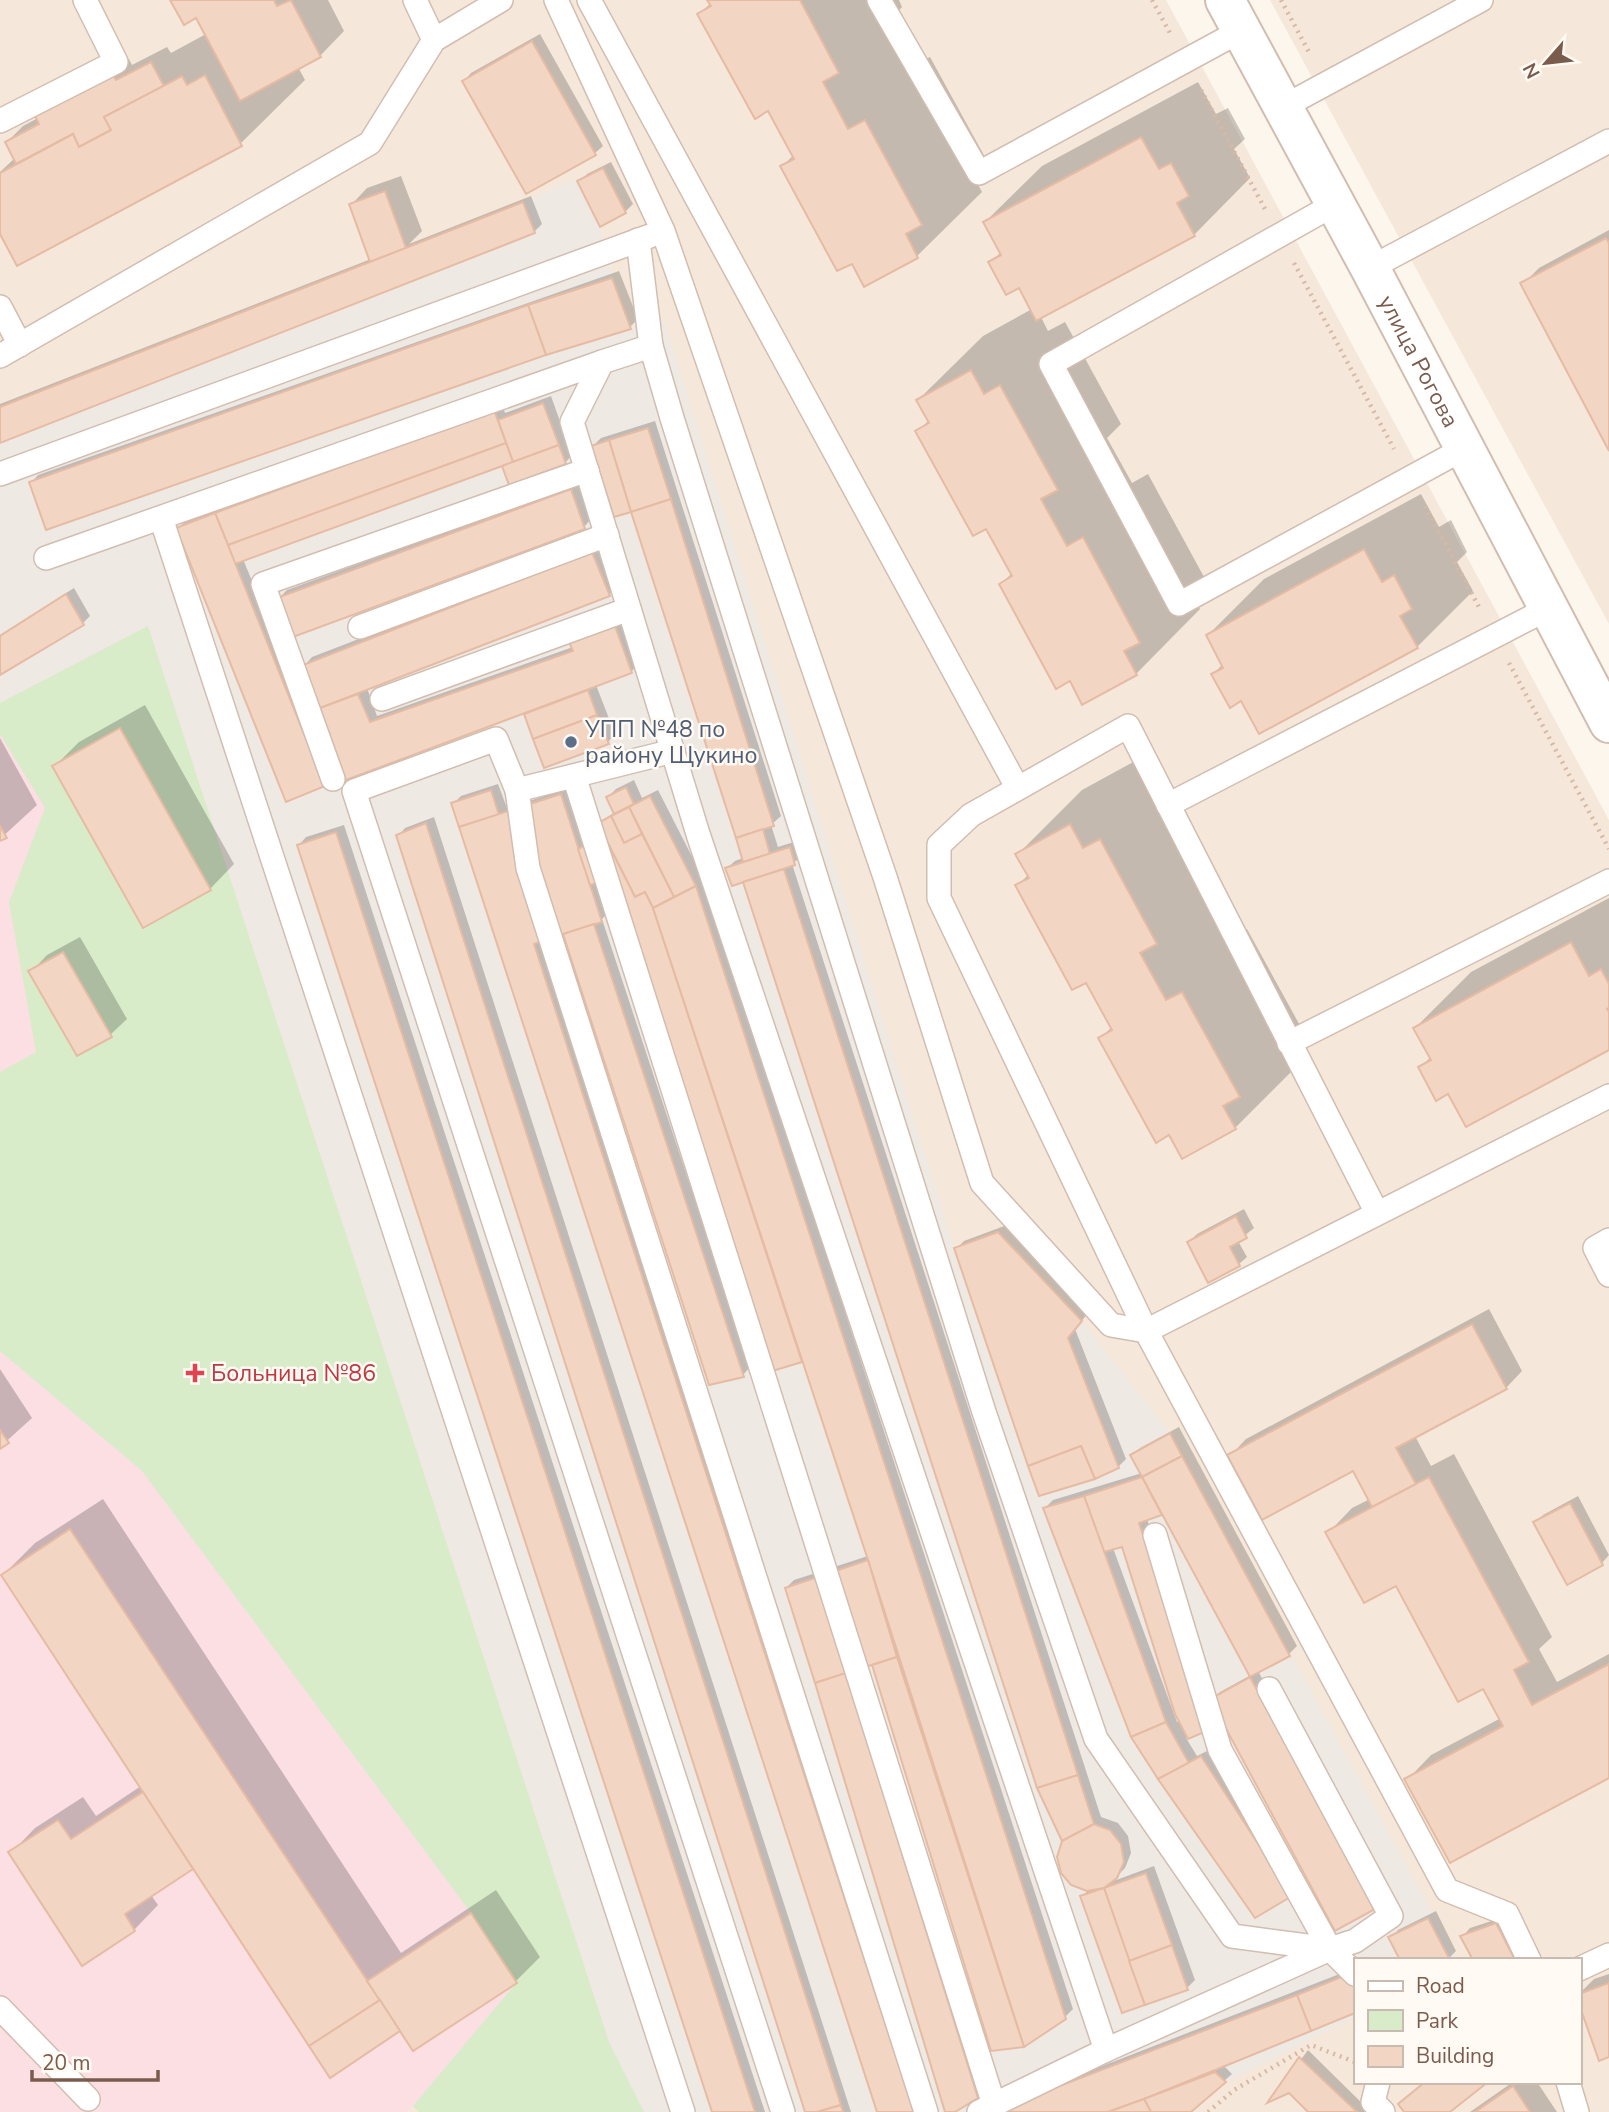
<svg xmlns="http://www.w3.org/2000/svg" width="1609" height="2112" font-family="'Nunito Sans',sans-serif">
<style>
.residential{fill:#f5e8da;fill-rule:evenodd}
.industrial{fill:#efe9e4}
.medical{fill:#fbdfe3}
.green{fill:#d8ecc9}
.shadow{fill:#0003;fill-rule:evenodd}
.building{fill:#f3d5c3;stroke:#e6bba3;stroke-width:2}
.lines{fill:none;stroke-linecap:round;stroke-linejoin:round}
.service-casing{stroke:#d1beb0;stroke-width:26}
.minor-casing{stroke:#d1beb0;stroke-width:42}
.path{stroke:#d9b8a5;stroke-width:4.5;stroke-dasharray:2 5;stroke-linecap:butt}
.service{stroke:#fff;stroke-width:23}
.minor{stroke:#fff;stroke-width:38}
.service-dot{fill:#5c6f8a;stroke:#fffaf3;stroke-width:2.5}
.health-dot{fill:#e0444e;stroke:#fffaf3;stroke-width:2.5}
.labels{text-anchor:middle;stroke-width:5;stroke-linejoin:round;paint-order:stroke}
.street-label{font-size:23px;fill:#7a5c4d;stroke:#fffaf3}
.service-label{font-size:23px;fill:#4e5e75;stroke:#fffaf3;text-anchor:start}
.health-label{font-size:23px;fill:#be3a42;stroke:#fffaf3;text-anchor:start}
</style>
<rect width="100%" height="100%" fill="#fdf6ec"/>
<!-- residential -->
<g class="residential">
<path d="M0 0H1166L1609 820V2112H0ZM1355 1960H1579V2082H1355Z"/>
<polygon points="1270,0 1609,0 1609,624"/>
</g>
<!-- industrial -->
<polygon class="industrial" points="603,168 626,213 600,227 612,278 631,328 664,320 954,1248 998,1232 1082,1321 1170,1433 1458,1960 1355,1960 1355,2017 1226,2082 1191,2112 644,2112 609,2042 148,626 0,703 0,407 523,202"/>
<!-- medical -->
<polygon class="medical" points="148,626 609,2042 413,2106 406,2112 0,2112 0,703"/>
<!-- green -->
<polygon class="green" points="148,626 609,2042 644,2112 419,2112 413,2106 517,1982 471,1913 142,1471 0,1351 0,1072 36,1052 9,902 45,808 0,734 0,703"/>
<!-- shadow -->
<g class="shadow">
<polygon points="172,0 328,0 344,31 320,56 298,67 305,80 240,144 0,230 0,172 15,158 7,142 23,126 38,118 53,98 129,59 132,65 167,47 171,53 206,34 197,16"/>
<polygon points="709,0 899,0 902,7 889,21 913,66 930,57 986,159 972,173 982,192 917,256 782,166 794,155 769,109 699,14 711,3"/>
<polygon points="540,34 603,146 595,153 464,81 471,73"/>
<polygon points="1198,82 1216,114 1228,108 1245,139 1234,149 1250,178 1194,235 1041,317 1048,331 1065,322 1121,424 1107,438 1132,483 1148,474 1204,577 1190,590 1200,609 1136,674 1070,679 1001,584 1012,573 987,527 917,432 929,420 918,400 983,336 1032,309 1019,286 991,262 1001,252 985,222 1042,166"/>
<polygon points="611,162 633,204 625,212 579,182 587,174"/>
<polygon points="401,176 422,231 409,244 531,196 542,224 534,232 0,441 0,404 371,259 351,205 367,188"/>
<polygon points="1609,230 1609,447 1523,284 1539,268"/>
<polygon points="619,271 638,319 630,327 545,354 31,483 38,475"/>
<polygon points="551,396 572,455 565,463 503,464 243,559 332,777 324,784 178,528 186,521 502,404 505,413"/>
<polygon points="655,421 781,816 771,825 778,847 797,841 802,856 792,864 1101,1817 1118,1823 1128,1836 1131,1853 1125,1868 1111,1882 1154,1866 1195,1980 1187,1988 1082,1896 1089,1890 1064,1840 744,880 727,868 735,861 743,858 633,510 593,446 601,438"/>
<polygon points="579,483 591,519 584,527 279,598 287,590"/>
<polygon points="1421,494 1439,527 1451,520 1467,552 1457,562 1473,591 1417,647 1213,674 1223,664 1208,635 1264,579"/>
<polygon points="600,546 616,587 609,595 367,688 377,716 573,647 623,619 638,664 631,672 596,685 615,734 608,742 545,765 525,712 347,778 305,665 312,657"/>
<polygon points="74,588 90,616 83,623 0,672 0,635"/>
<polygon points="145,705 234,864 210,889 55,766 79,742"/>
<polygon points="0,738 37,805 0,839"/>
<polygon points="1135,761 1165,776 1220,878 1206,892 1231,937 1247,929 1303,1031 1300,1063 1235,1128 1182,1157 1170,1133 1100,1038 1112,1027 1087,981 1017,886 1029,874 1018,854 1082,790"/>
<polygon points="634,780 642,798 658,790 703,878 1073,2009 1065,2017 1023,2045 992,2049 873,1662 854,1669 985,2089 977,2097 952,2112 947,2112 786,1588 794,1580 868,1556 804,1360 770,1370 609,912 602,919 750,1367 743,1375 564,932 542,939 924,2112 879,2112 453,804 461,796 498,784 507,808 569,788 600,823 615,812 608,797 616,789"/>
<polygon points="434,817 851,2112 807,2112 398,836 405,828"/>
<polygon points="344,825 765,2112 714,2112 299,845 306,837"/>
<polygon points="1609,898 1609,1048 1420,1067 1431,1057 1415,1028 1471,972"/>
<polygon points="80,937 127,1019 110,1035 31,972 47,955"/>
<polygon points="1244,1209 1254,1228 1238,1241 1247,1257 1239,1264 1189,1242 1197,1234"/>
<polygon points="1007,1225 1089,1312 1075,1329 1126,1459 1118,1467 956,1249 964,1241"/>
<polygon points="1489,1309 1522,1371 1506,1388 1415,1436 1431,1466 1454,1454 1552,1637 1539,1649 1557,1682 1609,1654 1609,1776 1407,1780 1431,1755 1501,1718 1484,1686 1397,1583 1328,1533 1352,1508 1370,1499 1354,1469 1230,1456 1246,1439"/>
<polygon points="0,1369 32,1418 0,1447"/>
<path d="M1179 1427 1297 1646 1289 1654 1258 1671 1382 1900 1212 1699 1220 1692 1251 1675 1163 1513 1147 1519 1215 1721 1208 1729 1186 1738 1197 1756 1209 1750 1299 1887 1256 1915 1045 1508 1053 1500 1142 1473 1133 1455 1140 1448ZM1123 1545 1179 1722H1177L1113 1548Z"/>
<polygon points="1578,1496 1609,1555 1602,1563 1536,1523 1543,1515"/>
<polygon points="103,1499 401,1953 496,1890 540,1957 516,1981 414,2049 400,2029 194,1867 151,1895 158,1905 134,1930 11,1853 35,1828 83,1797 96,1816 141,1786 3,1575 35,1543"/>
<polygon points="1436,1911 1456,1951 1450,1957 1451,1960 1402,1960 1391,1938 1398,1930"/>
<polygon points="1504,1917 1522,1952 1514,1960 1463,1936 1470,1928"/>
<polygon points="1355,1968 1355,2011 1224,2066 1232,2074 1189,2112 994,2108"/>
<polygon points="1609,1974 1609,2055 1579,1994 1594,1979"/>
<polygon points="1308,2050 1371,2112 1311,2112 1289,2091 1272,2099"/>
<polygon points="1513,2082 1537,2082 1557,2112 1470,2112"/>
</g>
<!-- building -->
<g class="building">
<polygon points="170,0 274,0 277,6 291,0 321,57 240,101 196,18 184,25"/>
<polygon points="707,0 800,0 839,73 823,82 848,129 865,120 922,225 906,234 918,258 864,287 852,264 837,271 780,166 794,159 768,111 755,119 697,14 711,6"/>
<polygon points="532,41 596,155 526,194 462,81"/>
<polygon points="151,62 164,86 104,117 111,130 79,147 73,134 16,164 5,142 39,124 34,114 112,74 116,80"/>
<polygon points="205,75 242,146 17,266 0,234 0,173 73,134 79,147 111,130 104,117 182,76 187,85"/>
<polygon points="1141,137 1159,169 1171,163 1189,196 1177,203 1195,236 1036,321 1019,288 1006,295 988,262 1001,255 983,222"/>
<polygon points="603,168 626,213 600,227 577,181"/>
<polygon points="385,191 406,248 370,262 349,204"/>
<polygon points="523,202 535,233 0,443 0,407"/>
<polygon points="1606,238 1609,243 1609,451 1520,283"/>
<polygon points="612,278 631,329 546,355 528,305"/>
<polygon points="528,305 546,355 46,530 29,482"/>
<polygon points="971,370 984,394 1000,385 1058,490 1041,499 1067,546 1083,537 1140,643 1124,651 1137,675 1082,705 1070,681 1056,689 999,584 1012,576 986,529 973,536 915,431 929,423 916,400"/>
<polygon points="543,403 559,445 513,462 498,420"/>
<polygon points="494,410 506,443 228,545 215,513"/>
<polygon points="648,428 671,499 631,512 609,440"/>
<polygon points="609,440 631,512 614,517 591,446"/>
<polygon points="506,443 513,462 235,564 228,545"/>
<polygon points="559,445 566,464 509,485 502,466"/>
<polygon points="571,489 585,529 293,637 277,598"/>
<polygon points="671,499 774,826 736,838 631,512"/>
<polygon points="215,513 325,786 286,802 176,528"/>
<polygon points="1364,549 1382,582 1394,575 1412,609 1400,616 1418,648 1259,734 1241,701 1230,708 1211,674 1223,668 1206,635"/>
<polygon points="592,552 610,596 320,708 303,665"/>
<polygon points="66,594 84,625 0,675 0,636"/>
<polygon points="615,626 632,673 346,780 320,708 358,694 370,722 573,651 568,640"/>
<polygon points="588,690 597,715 533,739 524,714"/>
<polygon points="597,715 609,744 544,768 533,739"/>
<polygon points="120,728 211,890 143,928 52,766"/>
<polygon points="626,787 634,804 614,814 606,797"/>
<polygon points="491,790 499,815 459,827 451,803"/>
<polygon points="561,794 602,922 534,944 914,2112 877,2112 459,827"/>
<polygon points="650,796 696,886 674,897 629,807"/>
<polygon points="629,807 642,834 624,843 611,816"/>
<polygon points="611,816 624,843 642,834 674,897 653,908 645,892 635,897 598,823"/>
<polygon points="426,823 841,2105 817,2112 805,2112 396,835"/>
<polygon points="1070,824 1083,848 1100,839 1157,944 1140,953 1166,1000 1182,992 1240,1097 1223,1106 1236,1129 1182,1159 1169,1135 1156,1143 1098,1038 1112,1030 1086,983 1072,990 1015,885 1029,878 1015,854"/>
<polygon points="0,826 7,838 0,841"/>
<polygon points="763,829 770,854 743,862 736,838"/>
<polygon points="336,832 755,2112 712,2112 297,845"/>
<polygon points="604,836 635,897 645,892 653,908 802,1362 769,1372 607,880 590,885 578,849"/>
<polygon points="790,847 795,865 732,886 725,868"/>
<polygon points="784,869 1078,1775 1037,1788 743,882"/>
<polygon points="696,886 1066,2019 1024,2047 868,1560 653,908"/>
<polygon points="594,924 744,1377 709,1385 563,934"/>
<polygon points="1571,942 1589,976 1601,969 1609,984 1609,1008 1607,1009 1609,1012 1609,1050 1466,1127 1448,1094 1436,1101 1418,1067 1431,1060 1413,1028"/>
<polygon points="63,952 112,1037 77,1056 28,971"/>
<polygon points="1236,1216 1247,1238 1230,1247 1240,1266 1208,1283 1187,1242"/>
<polygon points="998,1232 1082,1321 1068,1338 1119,1468 1095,1479 1081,1446 1028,1466 954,1248"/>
<polygon points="1472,1324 1507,1389 1396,1448 1416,1484 1372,1507 1353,1471 1262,1520 1227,1455"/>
<polygon points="0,1430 9,1443 0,1449"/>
<polygon points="1170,1433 1182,1456 1142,1477 1130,1455"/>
<polygon points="1081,1446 1095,1479 1039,1496 1028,1466"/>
<polygon points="1182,1456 1290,1656 1250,1677 1142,1477"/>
<polygon points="1142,1477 1162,1515 1139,1523 1209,1730 1188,1739 1175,1714 1122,1547 1104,1552 1084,1496"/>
<polygon points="1429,1477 1529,1662 1514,1670 1532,1705 1609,1664 1609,1778 1450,1863 1404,1779 1503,1726 1483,1689 1458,1702 1396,1586 1364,1603 1325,1532"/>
<polygon points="1084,1496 1166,1722 1131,1737 1043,1508"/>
<polygon points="1570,1503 1603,1565 1567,1585 1533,1522"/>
<polygon points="70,1529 380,2000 309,2046 1,1575"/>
<polygon points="868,1560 897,1657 815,1683 785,1588"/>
<polygon points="897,1657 1024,2047 991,2051 872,1665"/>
<polygon points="846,1673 978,2098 955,2112 945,2112 815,1683"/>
<polygon points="1250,1677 1375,1909 1335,1931 1210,1699"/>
<polygon points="1166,1722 1189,1763 1158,1779 1131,1737"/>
<polygon points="1201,1756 1292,1896 1255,1918 1158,1779"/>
<polygon points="1078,1775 1094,1824 1062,1841 1037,1788"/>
<polygon points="143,1792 193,1869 125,1914 135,1931 82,1966 8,1852 58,1820 71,1839"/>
<polygon points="1094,1824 1110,1830 1121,1844 1124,1862 1117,1878 1104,1888 1087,1891 1071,1885 1061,1873 1057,1857 1062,1841"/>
<polygon points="1146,1873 1172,1945 1129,1961 1104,1888"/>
<polygon points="1104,1888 1145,2005 1122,2013 1080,1896"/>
<polygon points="471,1913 517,1983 413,2051 367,1981"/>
<polygon points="1428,1918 1450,1960 1400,1960 1388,1937"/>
<polygon points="1496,1923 1515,1960 1473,1960 1460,1936"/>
<polygon points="1172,1945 1188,1990 1145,2005 1129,1961"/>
<polygon points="1349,1974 1355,1989 1355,2013 1311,2031 1297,1995"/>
<polygon points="1609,1983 1609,2057 1599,2061 1579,2004 1579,1994"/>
<polygon points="1297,1995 1311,2031 1144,2099 1108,2112 992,2112"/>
<polygon points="380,2000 400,2031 330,2078 309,2046"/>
<polygon points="1299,2057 1357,2112 1308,2112 1289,2093 1267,2103"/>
<polygon points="1215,2072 1226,2082 1191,2112 1151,2112 1144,2099"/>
<polygon points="1425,2082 1488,2082 1450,2112 1404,2112 1398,2104"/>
<polygon points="1513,2086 1530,2112 1475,2112"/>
<polygon points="1144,2099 1151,2112 1108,2112"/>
<polygon points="841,2105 843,2112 817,2112"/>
</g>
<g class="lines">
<!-- service casing -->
<g class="service-casing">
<g id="service">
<polyline points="415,0 434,40"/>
<polyline points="556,0 663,231 885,877 982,1183 1111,1325 1146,1331 1447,1890 1507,1914 1529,1960"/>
<polyline points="589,0 1017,787"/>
<polyline points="879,0 979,173 1242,30"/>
<polyline points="1283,107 1481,0"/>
<polyline points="0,121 116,62 85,0"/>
<polyline points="1335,204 1051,364 1179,604 1465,448"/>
<polyline points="638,240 651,346 672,418 984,1412 1096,1739 1232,1936 1330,1949 1355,1941 1391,1916 1269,1689"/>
<polyline points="1370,268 1609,141"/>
<polyline points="0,307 20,345"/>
<polyline points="651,346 602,362 572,422 698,834 1106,2050 1330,1949"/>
<polyline points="0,356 370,143 434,40 501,0"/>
<polyline points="0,474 650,236"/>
<polyline points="161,518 683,2112"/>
<polyline points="46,558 602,362"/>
<polyline points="360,627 607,535"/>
<polyline points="382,699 629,609"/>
<polyline points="673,751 517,790 496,739 354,791 783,2112"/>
<polyline points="574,776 994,2105"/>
<polyline points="333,779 263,584 587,470"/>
<polyline points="517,790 528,868 926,2112"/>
<polyline points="1168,805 1549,608"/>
<polyline points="1289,1043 1609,881"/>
<polyline points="1377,1213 1128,726 971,815 939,845 939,898 1146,1331 1609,1096"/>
<polyline points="1609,1240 1595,1248 1609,1275"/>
<polyline points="1155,1535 1220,1750 1330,1949 1355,1974"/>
<polyline points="1579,1969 1609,1955"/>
<polyline points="0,2008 88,2099"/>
<polyline points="1378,2082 1373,2102 1383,2112"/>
<polyline points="1568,2082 1577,2112"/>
<polyline points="979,2112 1106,2050"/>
</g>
</g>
<!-- minor casing -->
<g class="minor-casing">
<g id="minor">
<path id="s1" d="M1225 0 1370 268 1609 723"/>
</g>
</g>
<!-- path -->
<g class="path">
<polyline points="1152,0 1170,33"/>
<polyline points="1281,0 1310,54"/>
<polyline points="1201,90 1265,209"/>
<polyline points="1294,263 1394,449"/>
<polyline points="1425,506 1480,609"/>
<polyline points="1509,663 1609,849"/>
<polyline points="1208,2112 1234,2090 1311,2045 1355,2062"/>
</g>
<!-- service -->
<use href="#service" class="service"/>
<!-- minor -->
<use href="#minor" class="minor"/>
</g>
<!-- markers -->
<circle class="service-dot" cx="571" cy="742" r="7"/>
<path class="health-dot" d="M191.5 1362.5h7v7h7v7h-7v7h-7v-7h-7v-7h7z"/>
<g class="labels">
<!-- street labels -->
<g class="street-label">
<text dy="8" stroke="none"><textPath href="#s1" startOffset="410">улица Рогова</textPath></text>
</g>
<!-- service labels -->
<g class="service-label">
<text x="585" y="737">УПП №48 по<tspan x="585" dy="26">району Щукино</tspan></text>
</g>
<!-- health labels -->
<g class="health-label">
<text x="211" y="1381">Больница №86</text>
</g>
</g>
<!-- legend -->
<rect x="1354" y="1958" width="228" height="126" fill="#fffaf3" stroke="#cabbb1" stroke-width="2"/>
<rect x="1368" y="1981" width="35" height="10" fill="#ffffff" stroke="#cabbb1" stroke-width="2"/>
<text x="1416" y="1993" font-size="21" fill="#7a5c4d">Road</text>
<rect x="1368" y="2010" width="35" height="21" fill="#d8ecc9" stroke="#cabbb1" stroke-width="2"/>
<text x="1416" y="2028" font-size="21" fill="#7a5c4d">Park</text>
<rect x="1368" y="2046" width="35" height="21" fill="#f3d5c3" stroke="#cabbb1" stroke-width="2"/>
<text x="1416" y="2063" font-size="21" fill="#7a5c4d">Building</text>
<!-- north arrow -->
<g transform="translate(1546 63) rotate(242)" stroke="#fffaf3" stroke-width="5" paint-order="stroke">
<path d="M0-5L12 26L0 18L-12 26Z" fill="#7a5c4d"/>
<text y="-10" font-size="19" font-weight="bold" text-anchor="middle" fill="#7a5c4d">N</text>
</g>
<!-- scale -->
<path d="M32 2070v10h126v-10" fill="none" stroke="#7a5c4d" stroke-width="3.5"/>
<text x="42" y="2070" font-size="21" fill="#7a5c4d" stroke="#fffaf3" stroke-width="5" paint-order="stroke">20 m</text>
</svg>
